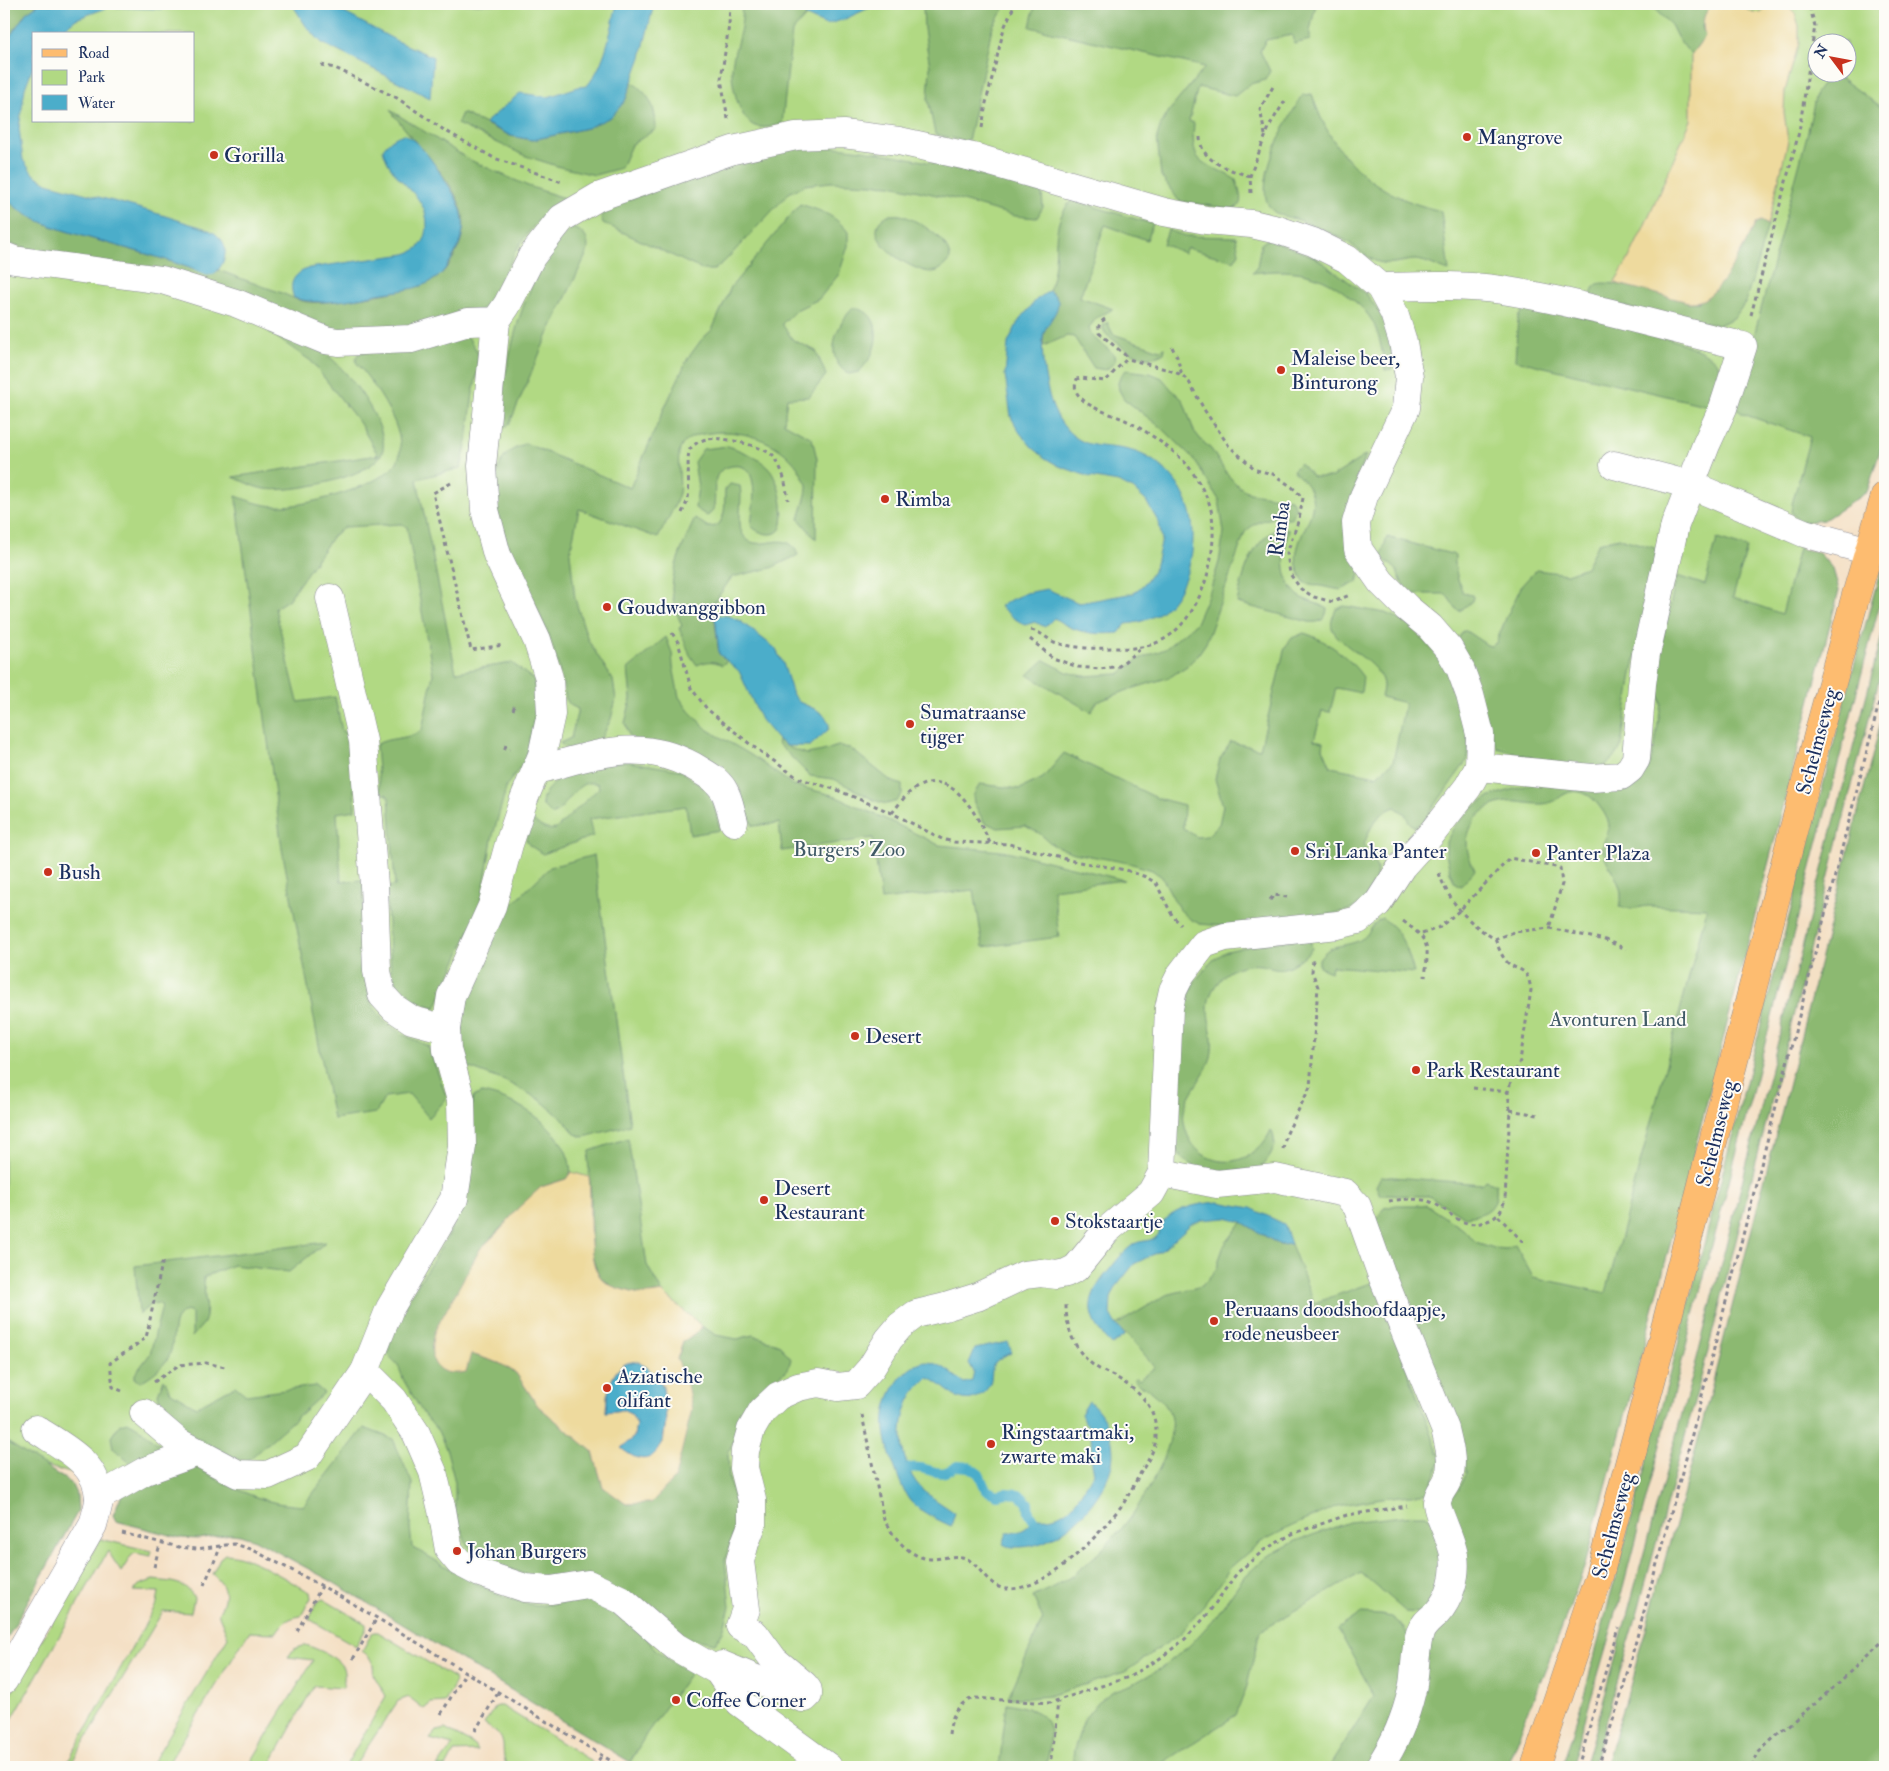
<svg xmlns="http://www.w3.org/2000/svg" width="1889" height="1771" font-family="'IM FELL Double Pica',serif">
<style>
.green{fill:#b1d983;stroke:#668470;fill-rule:evenodd}
.forest{fill:#8cb971;stroke:#547468}
.sand{fill:#eeda9e;stroke:#84847e;fill-rule:evenodd}
.water{fill:#4badca;stroke:#336e94}
.lines{fill:none;stroke-linecap:round;stroke-linejoin:round}
.stream{stroke:#4badca;stroke-width:10}
.minor-casing{stroke:#888892;stroke-width:29}
.major-casing{stroke:#888892;stroke-width:29}
.path{stroke:#888892;stroke-width:3;stroke-dasharray:4 4;stroke-linecap:butt}
.minor{stroke:#fff;stroke-width:28}
.major{stroke:#fdbc70;stroke-width:28}
.poi-dot{fill:#c8321e;stroke:#fdfcf7;stroke-width:2}
.labels{text-anchor:middle;stroke-width:4;stroke-linejoin:round;paint-order:stroke}
.poi-label{font-size:21px;fill:#1b2f5e;stroke:#fdfcf7;text-anchor:start}
.street-label{font-size:21px;fill:#1b2f5e;stroke:#fdfcf7}
.park-label{font-size:21px;fill:#405a67;stroke:#fdfcf7}
</style>
<rect width="100%" height="100%" fill="#fdfcf7"/>
<filter id="ink" filterUnits="userSpaceOnUse"><feTurbulence type="fractalNoise" baseFrequency=".02" numOctaves="2"/><feDisplacementMap in="SourceGraphic" scale="10" xChannelSelector="R" yChannelSelector="G"/><feConvolveMatrix kernelMatrix="1 2 1 2 8 2 1 2 1" color-interpolation-filters="sRGB"/></filter>
<filter id="wash" filterUnits="userSpaceOnUse"><feTurbulence type="fractalNoise" baseFrequency=".0096" numOctaves="4" result="noise"/><feDisplacementMap in="SourceGraphic" scale="20" xChannelSelector="R" yChannelSelector="G"/><feGaussianBlur stdDeviation="1.12" result="paint"/><feColorMatrix in="noise" values="0 0 0 0 0 0 0 0 0 0 0 0 0 0 0 0 0 1.4 0 .05"/><feComposite in="paint" operator="in"/></filter>
<g filter="url(#wash)">
<rect width="100%" height="100%" fill="#f4e0c5"/>
<!-- green -->
<g class="green">
<path d="M4 4H1885V281L1804 533 1562 1471 1420 1767H639L630 1762 637 1751 261 1528 4 1454ZM34 34H194V121H34ZM1816 42H1846V72H1816Z"/>
<polygon points="100,1539 151,1551 151,1556 135,1553 131,1556 121,1572 108,1551 4,1733 4,1705"/>
<path d="M225 1554C248 1554 288 1581 310 1592L311 1598 301 1616C288 1618 283 1622 276 1633L249 1632 166 1767H150L228 1637 218 1613C228 1597 227 1586 212 1574L220 1558Z"/>
<path d="M153 1580C170 1582 186 1581 194 1598L191 1613 163 1611 69 1767H65L157 1603 159 1592 134 1591 139 1585Z"/>
<polygon points="323,1599 366,1624 366,1629 356,1646 309,1619 317,1602"/>
<path d="M375 1632H378L454 1678 455 1683 445 1702 431 1703 424 1709 409 1697 398 1701 354 1767H345L386 1696 373 1674C375 1664 370 1656 362 1651L372 1633Z"/>
<path d="M306 1645C317 1649 338 1657 343 1668 345 1674 344 1682 343 1688L314 1686 269 1767H248L313 1660 288 1657 294 1649Z"/>
<path d="M498 1706H502L591 1761 592 1764 589 1767H507C497 1742 514 1743 484 1724L495 1707Z"/>
<polygon points="445,1729 473,1744 477,1751 454,1752 446,1767 437,1767 453,1745 430,1739 437,1731"/>
</g>
<!-- forest -->
<g class="forest">
<polygon points="4,4 39,4 26,13 4,45"/>
<path d="M741 4H798L806 16 792 32 782 124C773 126 765 129 755 126 739 120 731 84 732 68 733 51 741 36 742 19 742 14 741 9 741 4Z"/>
<polygon points="921,4 1007,4 994,24 991,32 968,142 935,134 928,99 930,67 924,29 923,6"/>
<path d="M1035 4H1316L1310 31V40L1294 44 1292 35 1266 40 1260 51 1270 71 1265 80 1250 84 1235 96 1198 87 1189 121 1194 123C1190 170 1204 159 1236 180 1239 191 1247 207 1231 209L1179 201 1161 176 1157 137 1161 124 1169 111 1205 67 1030 27Z"/>
<polygon points="1649,4 1715,4 1712,5 1702,26 1705,36 1691,55 1677,37 1671,25"/>
<polygon points="1831,73 1834,73 1885,110 1885,435 1867,492 1824,520 1806,522 1797,520 1791,512 1792,504 1810,437 1743,414 1738,410 1736,404 1807,135 1816,93"/>
<path d="M632 82C651 96 655 106 656 129L631 145 621 168 595 175 560 167 526 156 457 124 462 113 511 136 532 140 587 128 625 101Z"/>
<path d="M1312 94C1332 158 1375 196 1441 211L1449 271C1439 268 1427 261 1416 260 1406 260 1393 265 1382 263 1365 260 1353 242 1337 236 1325 231 1314 225 1302 221 1294 218 1283 217 1276 213 1245 195 1289 115 1303 95Z"/>
<path d="M390 110 470 160 528 186 564 198 542 216 527 234 515 252 492 300 482 309 412 327 337 333 4 242V196C25 221 63 230 93 239 131 250 170 259 207 275L214 274 218 270C239 278 259 285 279 292 289 296 299 301 308 302 329 305 418 290 435 279 452 268 467 236 463 216 458 188 433 164 416 143 407 132 399 121 390 110Z"/>
<path d="M805 145C887 148 964 170 1042 193L1043 207 1037 218 1015 216 955 199 891 185 831 182 805 185 789 193 725 261 714 270H703L603 223C601 217 601 213 605 208L732 163Z"/>
<path d="M1072 200 1153 224 1147 240 1105 225 1080 297 1113 309 1096 318 1089 328C1093 342 1106 345 1114 355L1115 362 1106 370 1094 368 1074 337 1067 336 1043 346V335L1048 322 1056 311 1055 295 1049 291C1051 284 1053 278 1054 271 1058 245 1051 222 1072 200Z"/>
<path d="M800 204C821 211 834 214 848 232V246L839 274 819 299 796 310 782 324 793 340 816 351 826 375 809 397 787 398 784 423 812 438 817 459 816 539 799 519C801 511 808 493 807 485 806 482 803 478 802 475 786 443 744 428 710 433 701 434 690 436 683 444 674 454 682 480 679 493 675 508 665 524 658 538L579 509 570 553 575 599 588 640 613 680 616 699 611 719 602 737 588 748 567 750 560 743 571 738 578 709 570 705 566 699C561 678 557 657 549 637 534 593 470 499 506 455 510 450 519 447 525 443L630 488 664 409 688 358 702 339 712 330 731 287Z"/>
<path d="M888 215C893 215 899 214 904 216 920 222 950 240 950 259 945 265 940 272 932 272 910 272 853 234 888 215Z"/>
<path d="M1761 221 1768 225 1746 301 1735 317 1719 325 1655 315 1591 297C1592 292 1592 287 1598 284 1612 279 1671 297 1688 302H1699L1739 256 1756 223Z"/>
<path d="M572 228C585 231 590 241 587 253L544 343 509 425 502 427 497 421C508 364 515 306 548 257 555 245 561 236 572 228Z"/>
<polygon points="1168,230 1185,236 1236,237 1239,253 1234,261 1187,248 1184,253 1163,244"/>
<path d="M1268 239 1315 257 1367 295 1387 323 1392 340V369L1385 370C1383 356 1381 342 1376 329 1371 316 1362 307 1352 299 1321 271 1292 268 1252 273L1257 267 1261 244Z"/>
<path d="M1532 306C1566 314 1700 338 1717 363 1726 375 1717 394 1713 407L1515 360 1518 317 1523 310Z"/>
<path d="M853 308C879 310 880 338 871 356 868 362 863 367 859 372L849 374C822 359 836 325 853 308Z"/>
<path d="M1107 322 1113 334 1160 350 1165 348 1164 353C1147 364 1128 352 1115 341 1109 336 1103 334 1103 326Z"/>
<path d="M269 332C288 338 310 343 326 354 346 368 392 428 382 453 371 478 290 493 265 489 255 488 243 481 233 477L378 455 359 422 311 361Z"/>
<path d="M458 336 468 337 478 353V370L473 393 467 441 461 468 417 479 456 672 512 663 534 680 535 713 526 759 507 785 492 839 481 905 436 1008 404 996 396 987 391 970 386 890 387 887 395 886 389 797 386 794 380 795 376 745C389 736 407 741 422 730L433 674 407 527 402 524 344 527 333 536 288 600 275 608 298 702 335 697 342 731 352 737 355 810 337 813 341 881 363 880 366 977 370 1002 384 1022 406 1036 428 1046 447 1098 429 1118 409 1094 385 1097 376 1113 333 1119 282 849 236 496C252 502 266 507 284 506 309 505 387 485 398 460 410 432 373 383 356 362V357L359 353Z"/>
<path d="M1126 370 1150 373 1162 378 1172 390 1183 400 1194 431 1202 441 1211 449 1227 474 1238 486 1250 493 1291 499 1296 508 1292 518C1271 518 1261 517 1245 532L1206 643 1197 656 1187 666 1170 677 1128 690 1097 702 1091 712 1028 675 1044 660 1067 672 1083 676 1119 674 1139 659 1165 649 1196 623 1211 588 1219 562 1224 532 1219 500 1193 458 1164 430 1124 399 1119 390 1118 383 1121 375Z"/>
<path d="M728 446C742 451 758 457 769 468 779 479 785 510 782 524 779 540 759 534 751 526 752 509 763 461 732 466 701 471 725 507 707 516L695 508 698 487 694 462 703 449Z"/>
<path d="M1366 455 1349 506 1360 575 1357 582 1341 590 1305 583C1278 545 1324 520 1310 491 1307 483 1298 476 1293 470L1300 463 1313 477H1332Z"/>
<path d="M730 484 740 486C743 499 737 522 742 533 755 559 787 524 798 555L771 568 732 577 713 604 719 654 727 661 722 665C713 660 707 661 697 665L690 655 679 628 682 626C677 614 672 601 672 588 673 564 686 539 695 518L708 527 717 526C727 516 724 503 725 490Z"/>
<path d="M1280 528 1289 530C1283 551 1280 580 1299 596 1307 602 1319 603 1327 609 1326 621 1319 623 1309 622L1237 603C1242 577 1252 538 1280 528Z"/>
<path d="M1387 537 1455 555C1454 569 1458 580 1463 593L1472 595 1473 597 1472 601 1460 611 1456 609 1446 594H1412L1404 587 1396 569 1381 557Z"/>
<polygon points="1619,538 1655,548 1657,551 1631,679 1621,747 1616,756 1607,764 1596,770 1549,762 1497,748 1456,642 1463,631 1466,631 1487,645 1491,646 1496,643 1506,618 1522,585 1536,570 1567,574 1586,567 1598,543"/>
<path d="M1717 539 1747 548 1733 597 1782 614 1799 548 1819 553 1833 569 1839 590 1642 1353 1584 1568 1561 1630 1506 1767H1388L1423 1648 1444 1619 1446 1503 1458 1490 1466 1472 1463 1447 1374 1222 1385 1208 1396 1205H1426L1463 1229 1476 1242 1494 1248 1506 1249 1515 1245 1533 1277 1606 1293 1707 908 1647 906 1631 909 1619 907C1627 887 1610 872 1604 854 1600 844 1607 838 1609 828 1610 819 1599 805 1593 799 1586 792 1574 789 1565 794 1560 796 1557 801 1552 802 1542 806 1529 803 1518 802 1499 800 1479 809 1471 827 1464 842 1467 855 1475 870L1461 886 1455 883 1450 872 1446 853V842L1454 827 1471 809 1490 796 1535 783 1618 789 1630 787 1638 783 1650 765 1655 745 1661 703 1654 674 1677 576 1705 585Z"/>
<polygon points="1885,554 1885,584 1617,1610 1571,1767 1562,1767 1582,1702 1674,1360 1855,662"/>
<path d="M1344 606 1385 613 1406 622 1441 659 1461 698 1469 733 1468 759 1423 822 1414 827 1409 822 1405 814 1395 807C1377 813 1370 827 1364 845L1377 868 1376 882 1366 898 1352 909 1337 913 1223 926 1200 924 1190 919 1179 909 1162 877 1152 870 1129 863 1074 853 1053 845 1039 833 1025 826 998 828 984 822 974 803 973 796 980 784 1020 789 1043 778 1064 753 1157 798 1184 805 1183 828 1197 837 1207 836 1219 824 1223 806 1215 779 1220 759 1231 742 1260 749 1285 647 1292 638 1304 633C1327 640 1349 657 1363 677L1361 693 1336 688 1330 712 1322 711 1314 740 1324 742 1323 748 1331 767 1376 776 1393 762 1405 703 1381 697C1382 693 1383 689 1383 685 1381 662 1339 647 1332 628 1330 621 1334 615 1336 609Z"/>
<polygon points="1885,623 1885,656 1703,1370 1636,1618 1592,1767 1584,1767 1606,1692 1695,1366"/>
<polygon points="666,637 672,653 673,666 679,697 689,711 708,730 751,755 793,785 832,795 890,821 939,845 1011,852 1124,880 1053,889 1059,937 983,947 974,890 881,900 873,838 782,851 779,823 753,826 738,785 724,772 630,738 625,723 631,699 628,669"/>
<polygon points="1885,706 1885,1767 1605,1767 1627,1696 1695,1452"/>
<polygon points="778,740 790,748 807,754 823,751 838,746 850,748 891,781 902,785 902,794 897,801 887,804 876,801 834,779 810,776 777,743"/>
<path d="M624 761 680 770 712 795 720 830 690 835 686 806 589 819 593 836 543 854 529 845 526 839 532 820C541 826 544 831 556 829L599 788 598 784C576 776 570 806 552 815L542 805C542 774 600 765 624 761Z"/>
<polygon points="594,855 630,1125 584,1137 575,1134 565,1121 539,1099 505,1081 467,1067 461,1044 461,1004 489,949 508,908 550,867"/>
<path d="M1382 918C1402 931 1408 951 1414 973L1332 966 1331 972 1319 967V959C1330 942 1344 948 1360 940 1370 935 1372 922 1382 918Z"/>
<path d="M1307 938 1311 943 1312 949C1304 957 1294 965 1284 968 1277 970 1268 966 1261 965 1246 963 1229 968 1220 980 1195 1008 1218 1028 1211 1057 1205 1079 1180 1098 1184 1122 1192 1172 1252 1174 1271 1130 1280 1146 1269 1160 1258 1171H1202L1182 1159 1174 1142 1178 1051 1183 1012 1194 982 1214 959 1227 951 1254 945Z"/>
<path d="M482 1093C515 1099 557 1123 568 1157 570 1162 570 1167 571 1172L566 1179 541 1187 480 1249 471 1354 499 1363 516 1373 538 1406 593 1452 603 1487 626 1504 650 1503 675 1478 686 1379 677 1359 683 1342 703 1327 716 1335 737 1339 753 1335 780 1345 791 1359 788 1369 773 1380 745 1412 728 1454 729 1478 738 1518 725 1560 730 1607 723 1631 715 1643 682 1637 550 1576 532 1577 484 1560 467 1545 455 1512V1482L447 1451 438 1431 424 1415 404 1381 398 1365 388 1355 390 1341 398 1316 450 1233 473 1097Z"/>
<polygon points="628,1138 647,1265 662,1292 643,1295 613,1287 598,1275 591,1251 591,1196 588,1159 590,1151"/>
<path d="M1381 1176 1482 1184 1486 1180 1496 1184C1498 1209 1488 1214 1465 1217L1429 1196 1380 1195 1376 1186Z"/>
<path d="M1242 1222 1280 1245 1291 1244 1314 1303 1374 1282 1441 1459 1429 1493 1381 1498 1337 1506 1290 1527 1259 1543 1231 1567 1200 1610 1181 1633 1125 1672 1049 1696 1028 1698H1008L1043 1619 1033 1597C1046 1590 1061 1584 1073 1575 1091 1561 1107 1545 1122 1528 1140 1507 1180 1443 1170 1415 1167 1405 1160 1398 1152 1392 1146 1387 1137 1386 1134 1379L1136 1377 1139 1380 1155 1367 1127 1334 1125 1335 1116 1325 1166 1295 1202 1286 1217 1268 1223 1247Z"/>
<path d="M326 1242 289 1272 233 1265 204 1277 206 1317 204 1323 192 1337V1313L186 1311C169 1317 176 1342 169 1356 164 1367 151 1376 140 1382L135 1378V1374L150 1354 162 1306 158 1303 152 1304 139 1314 135 1266Z"/>
<polygon points="164,1379 171,1392 196,1407 235,1386 246,1395 316,1386 324,1393 245,1463 185,1432 170,1417 160,1402 158,1394"/>
<path d="M127 1422C140 1427 153 1441 165 1449 195 1467 235 1492 269 1501 279 1504 292 1505 303 1506L364 1428 393 1439 412 1483 410 1527 412 1547 473 1582 503 1597 536 1606 588 1600 601 1602 615 1610 643 1633 654 1648 668 1659 690 1673 647 1733 630 1762 331 1581 255 1540 240 1535 231 1534 198 1539 181 1538 116 1521 113 1515 124 1489 130 1463 113 1448 111 1437 120 1424Z"/>
<polygon points="4,1440 71,1483 77,1496 78,1511 4,1644"/>
<polygon points="1413,1515 1426,1515 1435,1522 1446,1581 1421,1613 1406,1612 1361,1573 1260,1631 1247,1686 1236,1715 1156,1767 1072,1767 1074,1750 1084,1719 1098,1702 1113,1691 1133,1684 1163,1667 1190,1645 1213,1620 1243,1578 1266,1557 1296,1541 1349,1522"/>
<polygon points="1360,1614 1380,1615 1392,1617 1403,1626 1409,1638 1405,1687 1370,1767 1329,1767 1374,1696 1338,1629"/>
<path d="M1007 1703C1053 1712 1055 1724 1046 1767H999Z"/>
</g>
<!-- sand -->
<g class="sand">
<path d="M1715 4H1738L1753 13 1761 12 1766 4H1786L1795 13 1799 26V43L1785 91 1784 112 1788 141 1768 225 1761 221 1756 223C1746 243 1721 294 1700 301 1696 302 1692 302 1688 302L1614 283 1627 262 1643 229 1691 120V55L1705 36C1701 24 1703 10 1715 4Z"/>
<path d="M571 1172 589 1177C592 1200 586 1258 599 1275 605 1284 615 1288 625 1290 641 1295 645 1295 662 1292L703 1327 683 1342 677 1359 686 1379 692 1409 675 1478 651 1503 626 1504 603 1487 593 1452 538 1406 516 1373 499 1363 471 1354 466 1372C435 1378 427 1361 434 1332L480 1249 500 1230 518 1208 541 1187 566 1179ZM647 1367 663 1386 666 1422 663 1443 621 1448 634 1437 636 1424 632 1415 624 1410 606 1412 607 1395 611 1383Z"/>
</g>
<!-- water -->
<g class="water">
<path d="M39 4H169L161 9 109 7 76 19 57 34H34V64L25 88 19 128 23 160 33 174 47 183C93 196 139 207 184 222 195 226 211 228 219 237 230 247 225 265 214 274L207 275C170 259 131 250 93 239 63 230 25 221 4 196V45L26 13Z"/>
<polygon points="292,4 328,4 397,41 433,57 430,98 322,43 306,26"/>
<path d="M617 4H654L641 57 625 101 611 117 587 128 532 140 511 136 485 123 520 93 548 97 578 87 587 86C606 63 610 33 617 4Z"/>
<polygon points="798,4 889,4 871,7 845,19 826,25 806,16"/>
<path d="M404 134C421 143 434 163 444 179 463 206 471 225 454 255 449 263 443 274 435 279 419 290 396 291 377 294 350 300 321 306 294 298 288 282 294 274 309 268L405 254C416 251 423 246 426 234 434 193 390 185 383 149 389 141 394 137 404 134Z"/>
<path d="M1049 291C1053 294 1057 297 1058 302 1059 312 1047 323 1044 333 1039 351 1047 398 1056 414 1082 461 1110 437 1147 457 1196 484 1204 542 1180 589 1169 611 1150 622 1126 624L1119 633C1092 635 1076 633 1054 618L1045 627 1035 622 1025 625 1012 617 1000 606 1012 599 1026 593 1047 589 1079 603 1134 593 1146 582 1155 568 1162 539 1159 523 1146 501 1133 489 1118 482 1090 477 1059 466 1045 458 1032 447 1020 433 1011 417 1005 375 1008 343 1018 322 1028 310 1036 300Z"/>
<polygon points="715,615 729,616 740,621 775,648 783,663 793,695 799,702 817,710 825,716 829,724 829,729 810,746 787,746 778,740 761,720 739,671 719,654"/>
<path d="M1219 1202 1251 1208 1284 1224 1291 1244 1280 1245 1242 1222 1226 1218 1201 1220 1191 1224 1164 1249 1134 1264 1116 1287 1111 1298 1110 1314 1116 1325 1125 1335 1112 1345C1083 1317 1085 1298 1110 1269 1117 1260 1125 1250 1134 1244 1141 1240 1150 1242 1156 1237 1161 1233 1161 1225 1165 1220 1178 1207 1202 1203 1219 1202Z"/>
<path d="M1008 1342 1012 1353C979 1363 1001 1378 983 1393 960 1412 946 1384 928 1378 895 1401 894 1460 921 1488 931 1498 944 1505 955 1513L951 1526C938 1520 921 1512 911 1502 904 1494 900 1481 896 1471 883 1436 877 1409 901 1377 907 1370 918 1362 927 1362 941 1362 954 1376 964 1383L972 1381 974 1372 969 1363 975 1349Z"/>
<path d="M637 1361C647 1367 656 1374 661 1384 664 1390 664 1397 665 1403 669 1433 658 1480 621 1448L634 1437 636 1424 632 1415 624 1410 606 1412C607 1396 609 1373 625 1364 628 1362 634 1362 637 1361Z"/>
<path d="M1089 1401C1109 1417 1119 1450 1109 1474 1096 1507 1059 1546 1021 1547 1015 1547 1009 1548 1003 1544L1007 1533C1023 1533 1026 1528 1037 1518 1070 1521 1078 1497 1094 1473L1092 1463 1091 1429 1084 1421 1081 1414Z"/>
</g>
<g class="lines">
<!-- stream -->
<path class="stream" d="M909 1468C932 1464 934 1482 957 1466L969 1467 979 1474 986 1490 997 1495 1006 1493 1019 1494 1028 1503 1029 1513 1034 1521"/>
</g>
</g>
<g filter="url(#ink)">
<g class="lines">
<!-- minor casing -->
<g class="minor-casing">
<g id="minor">
<polyline points="4,256 14,260 162,280 236,303 325,340 338,342 411,339 468,322 496,321 507,305 532,256 562,218 598,197 733,150 796,136 843,134 899,141 977,158 1164,212 1206,220 1252,224 1278,230 1313,242 1347,259 1380,287 1394,313 1403,342 1409,377 1406,408 1364,496 1356,523 1358,549 1381,582 1407,608 1430,627 1449,649 1460,668 1470,695 1480,734 1479,767 1468,787 1432,833 1402,866 1378,903 1358,920 1338,925 1225,937 1204,944 1181,974 1173,990 1169,1008 1162,1173 1151,1193 1106,1231 1076,1268 1066,1273 1056,1275 1041,1273 1024,1275 977,1297 945,1307 916,1314 900,1326 889,1339 871,1368 856,1385 838,1387 818,1383 798,1387 778,1396 762,1411 751,1430 745,1451 744,1468 752,1500 752,1525 745,1543 740,1561 746,1609 740,1626 755,1634 774,1660 804,1685 808,1690 808,1695 805,1698 802,1698 722,1665 718,1671"/>
<path d="M1380 287C1420 286 1461 284 1502 290 1583 303 1662 327 1743 346L1723 408 1706 445 1675 525 1646 654 1642 684 1636 759 1630 769 1621 776 1606 777 1592 778 1479 767"/>
<polyline points="1614,465 1691,485 1804,533 1869,551"/>
<polyline points="330,598 363,741 374,885 377,971 382,995 394,1008 412,1020 446,1029"/>
<path d="M537 770C593 756 638 736 693 766 704 773 716 778 723 789 729 798 731 812 734 822"/>
<path d="M1162 1173 1217 1184 1275 1178 1345 1193 1357 1206 1381 1273 1445 1429C1449 1446 1455 1465 1447 1481 1444 1488 1438 1493 1437 1502 1436 1511 1453 1542 1454 1556 1457 1575 1450 1599 1437 1613 1431 1619 1423 1624 1420 1633 1414 1651 1416 1672 1412 1690 1406 1716 1394 1745 1379 1767"/>
<polyline points="365,1371 394,1400 416,1433 433,1472 442,1510 449,1550 459,1562 480,1573 525,1588 551,1590 588,1584 622,1600 676,1647 718,1671 739,1702 828,1767"/>
<polyline points="144,1413 178,1442 238,1474 268,1475 307,1457 365,1371 390,1308 454,1199 462,1146 461,1100 447,1050 446,1029 451,996 492,906 509,844 524,799 542,755 551,714 549,678 537,640 497,555 485,510 482,466 496,321"/>
<polyline points="99,1497 145,1471 198,1452"/>
<path d="M4 1680 93 1525C95 1516 99 1507 99 1498 98 1462 61 1446 36 1429"/>
</g>
</g>
<!-- major casing -->
<g class="major-casing">
<polyline id="major" points="1535,1767 1599,1576 1658,1355 1820,727 1856,595 1885,496"/>
</g>
<!-- path -->
<g class="path">
<polyline points="321,65 335,68 397,98 444,130 494,158 562,182"/>
<polyline points="728,119 721,79 729,25 730,4"/>
<polyline points="982,128 986,103 1004,28 1015,4"/>
<polyline points="1265,135 1260,109 1274,85"/>
<path d="M1200 137C1200 162 1230 170 1250 176"/>
<polyline points="1251,193 1250,176 1261,147 1271,123 1285,101"/>
<polyline points="1751,315 1799,132 1815,26 1809,4"/>
<path d="M1105 319C1099 323 1098 326 1099 333L1124 354 1128 359"/>
<polyline points="1172,347 1177,357 1182,375"/>
<polyline points="451,483 433,493 471,650 504,645"/>
<path d="M682 513C684 508 687 503 688 498 690 486 686 455 690 449 694 444 701 440 707 439 720 436 764 446 773 456 783 468 786 485 788 500"/>
<path d="M1031 630C1041 632 1046 638 1054 642 1072 648 1093 649 1111 648 1121 648 1131 649 1141 647 1177 642 1197 609 1207 576 1213 556 1217 518 1207 498 1202 488 1195 475 1188 466 1176 451 1141 427 1123 419 1109 413 1091 409 1080 397 1075 392 1074 386 1077 379L1081 378 1105 381C1114 374 1118 365 1128 359L1169 370 1182 375 1189 382 1205 411 1229 446 1256 470 1273 474 1292 487 1303 498 1299 519 1287 553 1290 574 1301 589 1314 597 1333 602 1350 595"/>
<polyline points="672,633 678,642 691,688 707,709 751,745 798,778 837,790 892,813 942,839 954,842 1009,844 1073,861 1126,870 1146,877 1156,883 1172,915 1181,925"/>
<polyline points="1030,639 1053,658 1078,667 1100,669 1119,666 1141,648"/>
<polyline points="513,710 514,707 518,708"/>
<polyline points="506,745 505,748 510,749"/>
<path d="M892 813C897 807 903 798 910 792 950 761 976 813 990 843"/>
<path d="M1439 873C1448 901 1469 924 1495 939L1514 932 1549 928 1605 940 1626 949"/>
<polyline points="1270,900 1274,895 1287,897"/>
<path d="M1403 921C1430 941 1429 944 1425 977"/>
<polyline points="1422,934 1440,927 1460,910 1510,858 1560,868 1562,884 1549,928"/>
<polyline points="1473,1088 1508,1092"/>
<polyline points="1510,1110 1538,1115"/>
<polyline points="1283,1149 1286,1135 1310,1087 1318,987 1312,972 1313,960"/>
<path d="M1389 1201C1400 1199 1418 1198 1428 1201 1450 1208 1460 1232 1487 1221 1499 1217 1502 1210 1505 1199L1510 1110 1508 1092 1511 1081 1520 1061 1531 990C1527 963 1518 974 1506 961 1501 955 1498 946 1495 939"/>
<polyline points="1498,1216 1524,1243"/>
<polyline points="154,1382 179,1365 206,1363 225,1367"/>
<polyline points="122,1391 113,1387 110,1363 146,1338 163,1259"/>
<path d="M862 1415 884 1520C894 1537 910 1559 932 1559 941 1559 953 1555 962 1557 980 1561 987 1591 1011 1589 1053 1586 1098 1536 1123 1504 1129 1495 1134 1484 1140 1474 1146 1463 1156 1450 1156 1436 1157 1408 1142 1394 1119 1379 1111 1374 1101 1371 1093 1365 1074 1350 1066 1328 1066 1305"/>
<polyline points="122,1533 179,1547 197,1549 234,1544 251,1549 322,1586 377,1618 621,1767"/>
<polyline points="154,1567 160,1544"/>
<polyline points="204,1585 221,1546"/>
<polyline points="297,1631 322,1586"/>
<polyline points="353,1659 377,1618"/>
<polyline points="441,1714 466,1672"/>
<polyline points="475,1731 498,1693"/>
<path d="M949 1734C951 1717 957 1703 974 1698L1049 1703 1129 1677 1159 1659 1185 1639 1207 1615 1237 1573 1264 1550 1292 1534 1347 1515 1407 1506"/>
<polyline points="594,1767 602,1755"/>
<polyline points="1051,1767 1058,1701"/>
<polyline points="1578,1767 1618,1628"/>
<polyline points="1598,1767 1622,1692 1688,1450 1885,680"/>
<polyline points="1752,1767 1758,1753 1779,1733 1833,1688 1885,1639"/>
</g>
<!-- minor -->
<use href="#minor" class="minor"/>
<!-- major -->
<use href="#major" class="major"/>
</g>
</g>
<!-- markers -->
<g class="poi-dot">
<circle cx="1467" cy="137" r="5"/>
<circle cx="214" cy="155" r="5"/>
<circle cx="1281" cy="370" r="5"/>
<circle cx="885" cy="499" r="5"/>
<circle cx="607" cy="607" r="5"/>
<circle cx="910" cy="724" r="5"/>
<circle cx="1295" cy="851" r="5"/>
<circle cx="1536" cy="853" r="5"/>
<circle cx="48" cy="872" r="5"/>
<circle cx="855" cy="1036" r="5"/>
<circle cx="1416" cy="1070" r="5"/>
<circle cx="764" cy="1200" r="5"/>
<circle cx="1055" cy="1221" r="5"/>
<circle cx="1214" cy="1321" r="5"/>
<circle cx="607" cy="1388" r="5"/>
<circle cx="991" cy="1444" r="5"/>
<circle cx="457" cy="1551" r="5"/>
<circle cx="676" cy="1700" r="5"/>
</g>
<g class="labels">
<!-- poi labels -->
<g class="poi-label">
<text x="1477" y="144">Mangrove</text>
<text x="224" y="162">Gorilla</text>
<text x="1291" y="365">Maleise beer,<tspan x="1291" dy="24">Binturong</tspan></text>
<text x="895" y="506">Rimba</text>
<text x="617" y="614">Goudwanggibbon</text>
<text x="920" y="719">Sumatraanse<tspan x="920" dy="24">tijger</tspan></text>
<text x="1305" y="858">Sri Lanka Panter</text>
<text x="1546" y="860">Panter Plaza</text>
<text x="58" y="879">Bush</text>
<text x="865" y="1043">Desert</text>
<text x="1426" y="1077">Park Restaurant</text>
<text x="774" y="1195">Desert<tspan x="774" dy="24">Restaurant</tspan></text>
<text x="1065" y="1228">Stokstaartje</text>
<text x="1224" y="1316">Peruaans doodshoofdaapje,<tspan x="1224" dy="24">rode neusbeer</tspan></text>
<text x="617" y="1383">Aziatische<tspan x="617" dy="24">olifant</tspan></text>
<text x="1001" y="1439">Ringstaartmaki,<tspan x="1001" dy="24">zwarte maki</tspan></text>
<text x="467" y="1558">Johan Burgers</text>
<text x="686" y="1707">Coffee Corner</text>
</g>
<!-- street labels -->
<g class="street-label">
<text transform="translate(1279 529) rotate(-82)" y="7">Rimba</text>
<text transform="translate(1817 741) rotate(-75)" y="7">Schelmseweg</text>
<text transform="translate(1716 1133) rotate(-76)" y="7">Schelmseweg</text>
<text transform="translate(1613 1525) rotate(-75)" y="7">Schelmseweg</text>
</g>
<!-- park labels -->
<g class="park-label">
<text x="849" y="856">Burgers' Zoo</text>
<text x="1618" y="1026">Avonturen Land</text>
</g>
</g>
<!-- margin -->
<rect width="1889" height="1771" fill="none" stroke="#fdfcf7" stroke-width="20"/>
<!-- legend -->
<rect x="32" y="32" width="162" height="90" fill="#fdfcf7" stroke="#a3aaba"/>
<rect x="42" y="49" width="25" height="8" fill="#fdbc70" stroke="#a3aaba"/>
<text x="78" y="58" font-size="15" fill="#1b2f5e">Road</text>
<rect x="42" y="70" width="25" height="15" fill="#b1d983" stroke="#a3aaba"/>
<text x="78" y="82" font-size="15" fill="#1b2f5e">Park</text>
<rect x="42" y="95" width="25" height="15" fill="#4badca" stroke="#a3aaba"/>
<text x="78" y="108" font-size="15" fill="#1b2f5e">Water</text>
<!-- north arrow -->
<g transform="translate(1832 58) rotate(302)"><circle r="24" fill="#fdfcf7" stroke="#a3aaba"/>
<path d="M0-4L9 19L0 12L-9 19Z" fill="#c8321e"/>
<text y="-8" font-size="14" font-weight="bold" text-anchor="middle" fill="#1b2f5e">N</text>
</g>
</svg>
